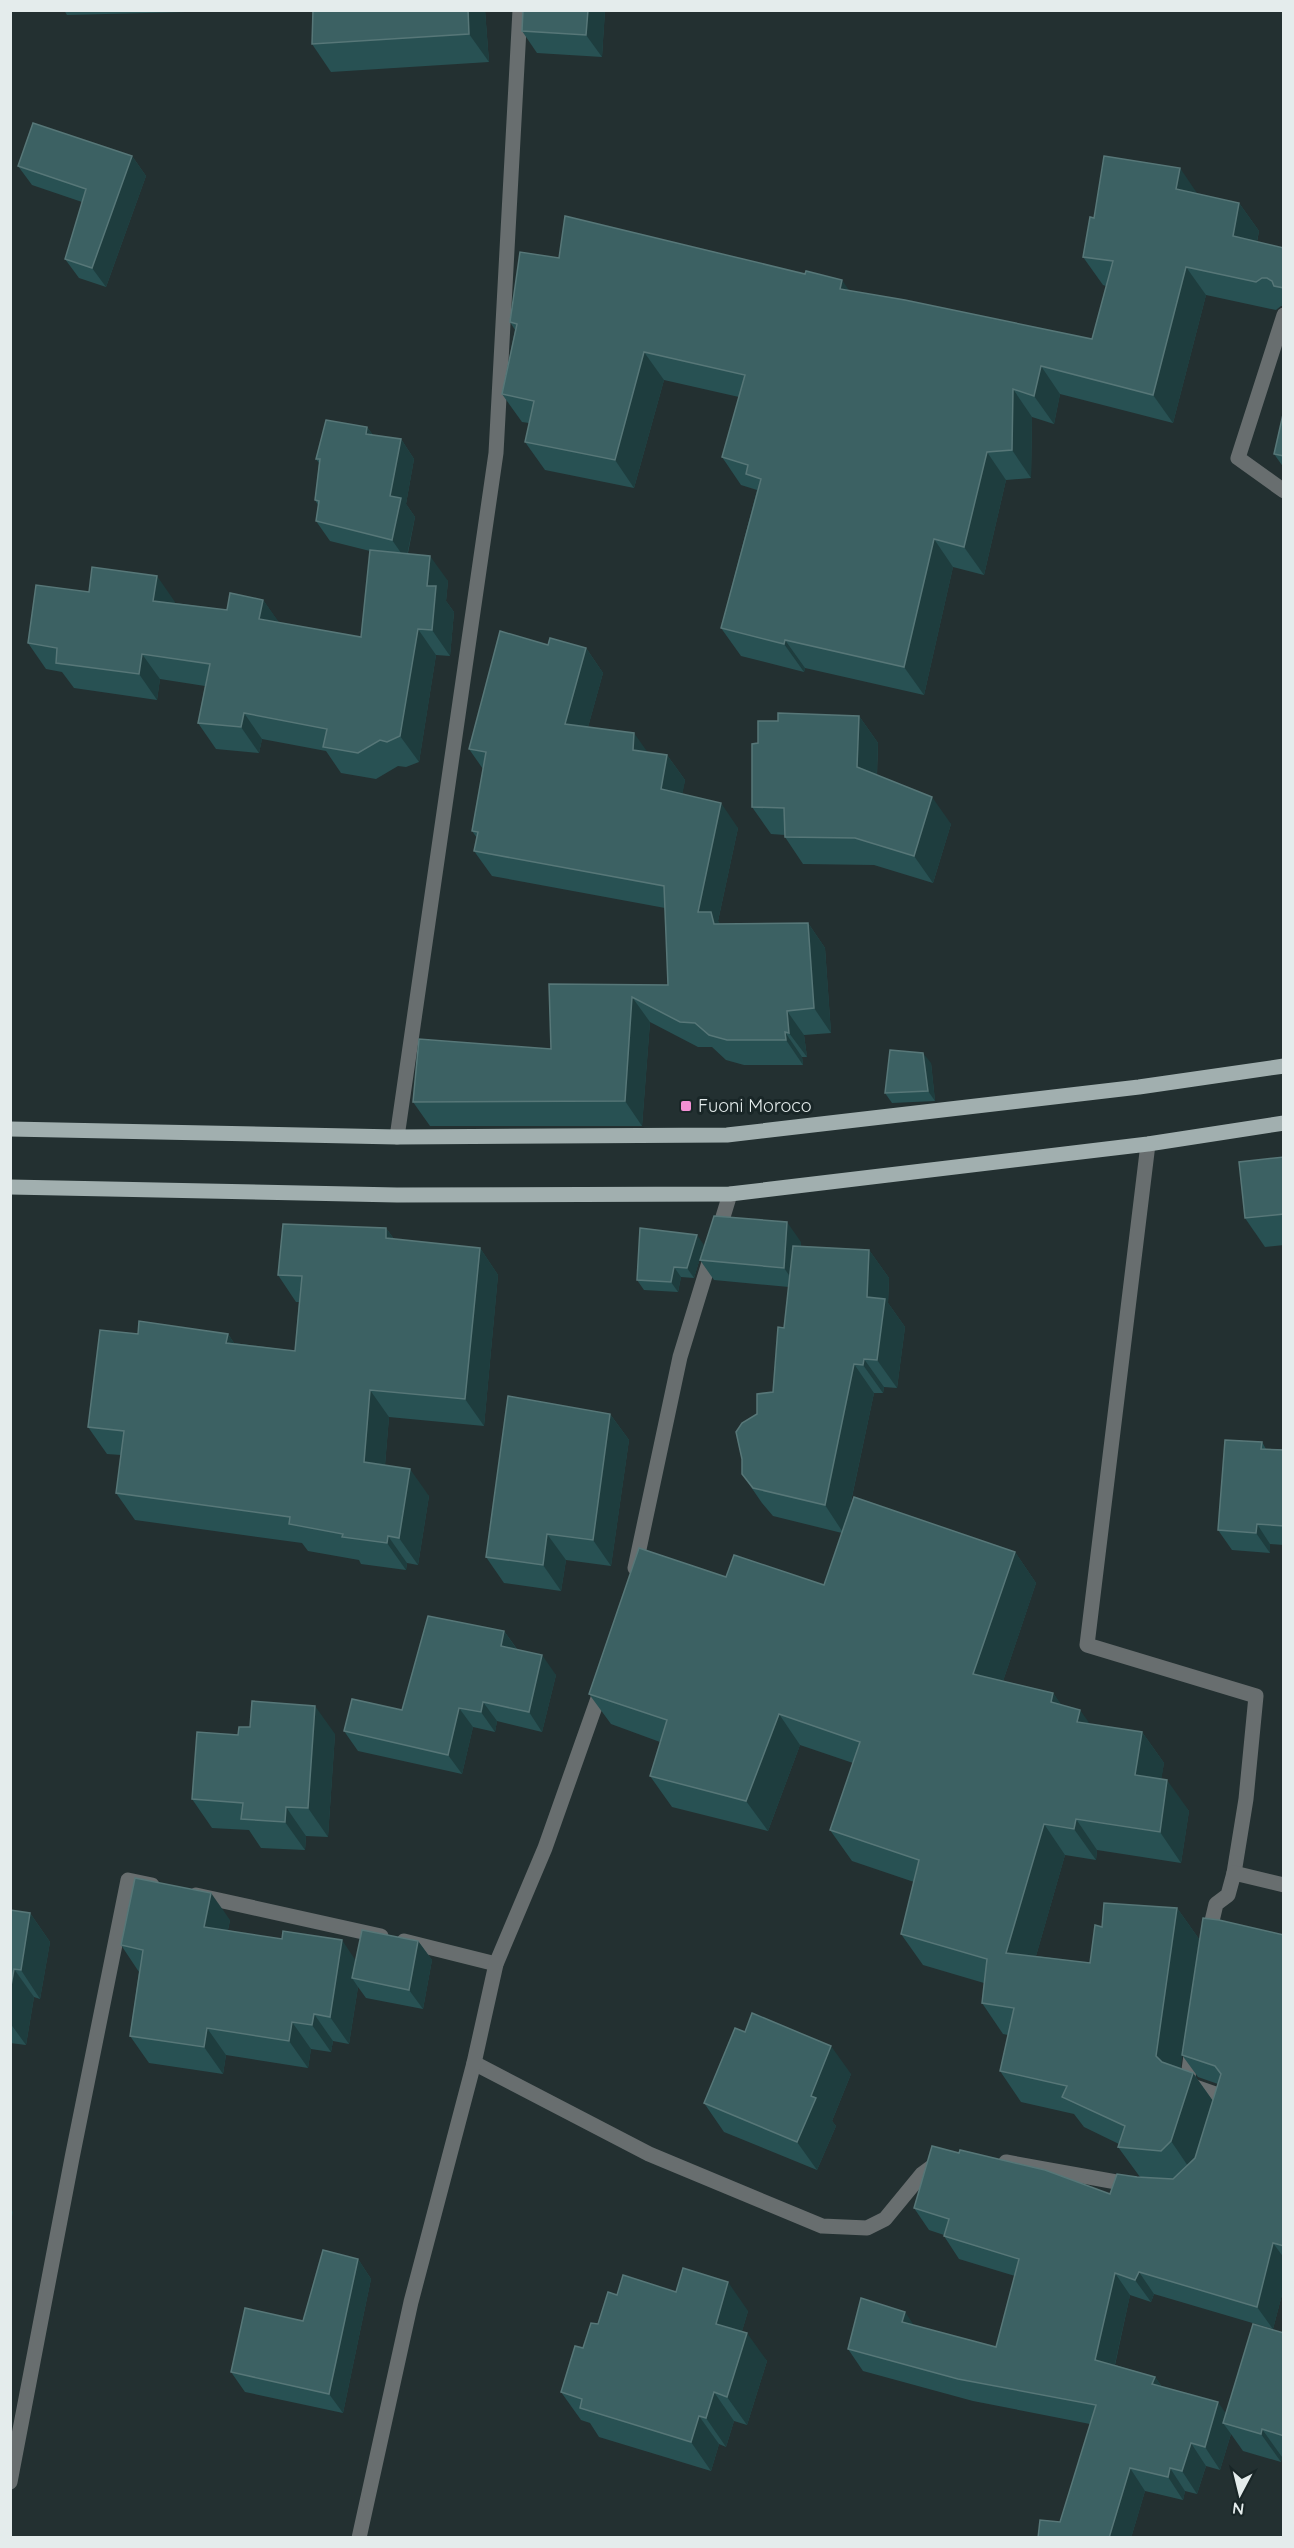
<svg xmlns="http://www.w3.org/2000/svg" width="1294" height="2548" font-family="Quicksand,sans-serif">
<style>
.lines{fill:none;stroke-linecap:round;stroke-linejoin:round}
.minor{stroke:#686e6f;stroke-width:15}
.major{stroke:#a1afaf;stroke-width:15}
.wall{fill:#285153}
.shaded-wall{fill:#1e3d3e}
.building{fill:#3c6163;stroke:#577778;stroke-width:1.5}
.poi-dot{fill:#f391d5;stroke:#192627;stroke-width:2}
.labels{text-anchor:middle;stroke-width:6;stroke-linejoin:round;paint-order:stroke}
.poi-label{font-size:18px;fill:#e4ecec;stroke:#192627;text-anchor:start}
</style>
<rect width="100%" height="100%" fill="#233031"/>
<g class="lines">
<!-- minor -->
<g class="minor">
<polyline points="1284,315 1238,458 1284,491"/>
<polyline points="397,1137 496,453 520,10"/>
<polyline points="1148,1144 1087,1645 1256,1696 1246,1799 1234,1873"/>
<polyline points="635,1568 680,1357 730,1194"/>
<polyline points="196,1895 381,1936"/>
<polyline points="1208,1938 1216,1904 1228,1895 1234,1873 1284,1885"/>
<polyline points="404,1941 496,1964"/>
<polyline points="1192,2048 1187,2084 1227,2098 1225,2103"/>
<polyline points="474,2063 649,2154 822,2226 867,2228 885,2219 922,2174 941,2160"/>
<polyline points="1006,2162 1133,2185"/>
<polyline points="10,2482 72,2158 128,1880 152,1885"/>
<polyline points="359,2538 411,2302 474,2063 496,1964 545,1848 602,1687"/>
</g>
<!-- major -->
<g class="major">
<polyline points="10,1129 397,1137 727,1135 1139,1087 1284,1066"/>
<polyline points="10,1187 397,1195 730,1194 1148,1144 1284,1123"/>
</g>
</g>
<!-- wall -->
<g class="wall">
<polygon points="64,10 270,10 67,15"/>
<polygon points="485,10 489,62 331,72 312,44"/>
<polygon points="605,10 602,57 537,53 522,31"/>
<polygon points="132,156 146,176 106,287 79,278 65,259 82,202 32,185 18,166"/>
<polygon points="1198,194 1239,203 1259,231 1257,242 1284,248 1284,306 1281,306 1276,310 1206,295 1173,423 1060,394 1054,424 1032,417 1031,478 1006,480 984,575 953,567 924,695 805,668 804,672 741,656 721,628 757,490 741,485 722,457 739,397 664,380 634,488 545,470 525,442 529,423 522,422 502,394 515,330 510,322 559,258 849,291 1092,339 1106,286 1103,285 1083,257 1094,218"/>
<polygon points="1284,410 1284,468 1274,454"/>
<polygon points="367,427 373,435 401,439 414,459 406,504 415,517 408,553 448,581 446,601 454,612 450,656 436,655 419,762 406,767 398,766 376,779 341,773 326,751 262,739 259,753 216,749 198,723 205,686 160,679 157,700 74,688 62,672 46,669 28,643 89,592 175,602 175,603 227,610 263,600 279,623 361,637 370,551 330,541 316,521 318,505 315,500 319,463 316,459"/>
<polygon points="548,645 586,648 603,673 588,727 648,752 667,755 685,780 682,794 738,828 718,921 720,924 808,923 825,948 831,1033 804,1035 807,1057 802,1057 803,1065 744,1065 726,1060 712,1047 698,1047 650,1022 642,1126 430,1126 413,1102 551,1049 549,984 668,985 665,908 492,876 474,851 477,838 472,831 483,769 469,749"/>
<polygon points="859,716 878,743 877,775 951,824 933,883 874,865 803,864 785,837 785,835 771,834 752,807 758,743 778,721"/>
<polygon points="931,1063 935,1101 892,1103 885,1093"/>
<polygon points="1284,1157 1284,1245 1265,1247 1245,1218"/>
<polygon points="386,1228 394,1239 480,1248 498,1275 484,1426 389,1417 385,1465 429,1496 418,1565 407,1563 406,1570 361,1564 359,1560 308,1551 302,1543 135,1520 116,1493 121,1455 107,1454 88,1427 138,1334 228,1334 234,1343 295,1351 299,1302 296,1302 278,1275"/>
<polygon points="801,1242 801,1246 869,1250 889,1278 888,1303 905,1327 897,1388 884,1387 883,1393 874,1393 849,1511 1015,1552 1036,1583 1003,1681 1053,1693 1061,1705 1090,1724 1142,1732 1164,1763 1161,1779 1189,1811 1181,1863 1097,1850 1096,1860 1065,1855 1036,1956 1090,1963 1102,1927 1177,1908 1199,1939 1180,2069 1193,2073 1213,2101 1218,2084 1198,2077 1182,2055 1284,1935 1284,2287 1273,2329 1154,2294 1151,2302 1130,2295 1115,2365 1155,2377 1162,2387 1226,2413 1284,2333 1284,2458 1282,2457 1281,2462 1243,2451 1231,2434 1220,2470 1206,2466 1197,2494 1185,2491 1183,2500 1145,2491 1131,2538 1038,2538 1060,2522 1090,2424 973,2401 863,2371 848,2349 914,2325 996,2347 1015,2276 959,2259 944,2236 944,2235 929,2230 914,2208 1110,2194 1140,2177 1118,2147 1119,2144 1084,2127 1074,2114 1021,2102 1000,2071 1008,2035 1003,2034 982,2003 984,1983 923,1965 901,1934 914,1882 852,1861 830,1830 853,1763 800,1745 768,1831 672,1807 650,1776 660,1742 611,1724 589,1694 726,1577 824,1585 842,1533 773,1516 762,1503 742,1474 757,1414 773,1392 784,1328 789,1287 714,1280 700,1260"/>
<polygon points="704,1245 694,1278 681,1277 678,1292 644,1290 637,1280"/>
<polygon points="610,1414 629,1440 611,1566 566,1560 561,1591 504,1583 486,1557"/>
<polygon points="1262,1442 1266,1449 1284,1450 1284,1545 1270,1544 1270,1553 1232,1550 1218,1530"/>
<polygon points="504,1631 517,1649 556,1675 542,1732 497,1721 495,1732 473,1727 462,1774 358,1751 344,1731 402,1710"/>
<polygon points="335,1734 328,1837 306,1836 305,1850 261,1848 249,1830 212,1828 192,1799 238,1735"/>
<polygon points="10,1910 30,1913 50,1942 40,1999 34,1997 26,2045 10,2043"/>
<polygon points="230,1920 228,1930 356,1960 418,1941 432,1960 423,2009 366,1998 358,1987 349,2044 333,2041 331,2052 311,2049 308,2068 226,2055 223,2074 149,2063 130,2036 139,1972 121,1945"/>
<polygon points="745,2032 851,2074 832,2121 836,2126 817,2170 724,2132 704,2103"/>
<polygon points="358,2259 371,2279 343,2413 245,2392 231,2372 303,2321"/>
<polygon points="676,2292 748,2311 742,2331 767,2361 747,2425 734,2421 726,2447 719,2444 711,2471 599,2437 590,2423 581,2420 561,2392 583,2348 598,2324"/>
</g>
<!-- shaded-wall -->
<g class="shaded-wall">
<polygon points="468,10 485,10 489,62 469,34"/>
<polygon points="588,10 605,10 602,57 586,35"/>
<polygon points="132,156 146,176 106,287 92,268"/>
<polygon points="1180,168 1199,196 1176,189"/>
<polygon points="1239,203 1259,231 1252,264 1233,236"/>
<polygon points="1186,267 1206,295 1173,423 1153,395"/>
<polygon points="842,280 861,308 840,289"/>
<polygon points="644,352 664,380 634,488 615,460"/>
<polygon points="1041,366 1060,394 1054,424 1034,396"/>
<polygon points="1013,389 1032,417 1031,478 1012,450"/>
<polygon points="367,427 381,447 366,434"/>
<polygon points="401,439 414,459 406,504 415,517 406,560 392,540 390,496"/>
<polygon points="987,452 1006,480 984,575 964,547"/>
<polygon points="934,539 953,567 924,695 904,667"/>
<polygon points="430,556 448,581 446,601 454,612 450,656 432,630 427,586"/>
<polygon points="157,576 175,602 171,626 153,601"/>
<polygon points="263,600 281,625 259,619"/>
<polygon points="418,629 436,655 419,762 400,736"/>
<polygon points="785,640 805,668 804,672 784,644"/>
<polygon points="586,648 603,673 582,749 565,724"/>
<polygon points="142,654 160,679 157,700 139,674"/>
<polygon points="244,713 262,739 259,753 241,727"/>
<polygon points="859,716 878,743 876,794 857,767"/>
<polygon points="634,733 651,757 633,750"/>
<polygon points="667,755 685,780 679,814 661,789"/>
<polygon points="932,797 951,824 933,883 914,856"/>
<polygon points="721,803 738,828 718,921 729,936 698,912"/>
<polygon points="808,923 825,948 831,1033 814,1008"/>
<polygon points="632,997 650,1022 642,1126 625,1101"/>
<polygon points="787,1011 804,1035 807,1057 789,1033"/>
<polygon points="785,1032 802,1057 803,1065 786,1040"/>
<polygon points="923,1053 931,1063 935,1101 928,1091"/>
<polygon points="787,1222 801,1242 798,1288 784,1268"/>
<polygon points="386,1228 405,1255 386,1238"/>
<polygon points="697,1235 704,1245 694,1278 687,1268"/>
<polygon points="480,1248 498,1275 484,1426 465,1399"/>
<polygon points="869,1250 889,1278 888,1303 905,1327 897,1388 877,1360 867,1297"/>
<polygon points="674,1267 681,1277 678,1292 671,1282"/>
<polygon points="228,1334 246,1361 226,1343"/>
<polygon points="864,1359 884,1387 883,1393 863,1365"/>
<polygon points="854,1364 874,1393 844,1534 825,1505"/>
<polygon points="370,1390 389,1417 383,1489 364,1462"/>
<polygon points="610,1414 629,1440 611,1566 593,1540"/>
<polygon points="410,1469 429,1496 418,1565 399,1538"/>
<polygon points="1257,1524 1270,1544 1270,1553 1256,1533"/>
<polygon points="547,1534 566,1560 561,1591 543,1565"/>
<polygon points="388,1536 407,1563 406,1570 387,1543"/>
<polygon points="1015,1552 1036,1583 995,1705 973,1674"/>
<polygon points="504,1631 518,1651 501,1646"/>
<polygon points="542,1655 556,1675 542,1732 529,1712"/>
<polygon points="1053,1693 1075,1724 1051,1702"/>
<polygon points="483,1702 497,1721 495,1732 481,1712"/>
<polygon points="315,1706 335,1734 328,1837 308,1808"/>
<polygon points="459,1708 473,1727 462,1774 448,1755"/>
<polygon points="1080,1710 1102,1741 1077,1722"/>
<polygon points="779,1714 800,1745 768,1831 746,1801"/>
<polygon points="1142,1732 1164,1763 1157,1806 1135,1775"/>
<polygon points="1167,1780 1189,1811 1181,1863 1160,1832"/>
<polygon points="286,1807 306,1836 305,1850 285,1822"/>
<polygon points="1076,1819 1097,1850 1096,1860 1074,1829"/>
<polygon points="1044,1824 1065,1855 1028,1984 1006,1953"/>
<polygon points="211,1893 230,1920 223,1954 204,1927"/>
<polygon points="1177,1908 1199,1939 1178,2086 1156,2056"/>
<polygon points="30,1913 50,1942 40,1999 21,1970"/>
<polygon points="342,1940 360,1967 352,1978 358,1987 349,2044 330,2017"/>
<polygon points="418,1941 432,1960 423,2009 409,1990"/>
<polygon points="14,1969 34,1997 26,2045 10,2023 10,1991"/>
<polygon points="314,2014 333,2041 331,2052 312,2025"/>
<polygon points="292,2022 311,2049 308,2068 289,2041"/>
<polygon points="207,2028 226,2055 223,2074 204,2047"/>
<polygon points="831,2046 851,2074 832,2121 836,2126 817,2170 797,2142 811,2096"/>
<polygon points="1193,2073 1215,2104 1192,2172 1171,2141"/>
<polygon points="10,2209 13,2212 10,2227"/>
<polygon points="1273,2243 1284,2258 1284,2287 1273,2329 1257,2307"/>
<polygon points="358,2259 371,2279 343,2413 329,2394"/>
<polygon points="1139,2272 1154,2294 1151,2302 1135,2280"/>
<polygon points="1115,2273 1130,2295 1111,2382 1095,2360"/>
<polygon points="728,2282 748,2311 736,2352 716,2324"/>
<polygon points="905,2312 920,2334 902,2322"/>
<polygon points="747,2333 767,2361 747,2425 727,2397"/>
<polygon points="1155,2377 1170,2399 1152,2384"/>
<polygon points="714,2392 734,2421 726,2447 706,2418"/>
<polygon points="1218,2402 1233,2424 1223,2423 1231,2434 1220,2470 1205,2447"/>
<polygon points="699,2416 719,2444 711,2471 691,2442"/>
<polygon points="1262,2429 1282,2457 1281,2462 1261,2434"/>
<polygon points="1191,2443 1206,2466 1197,2494 1182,2471"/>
<polygon points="1130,2468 1145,2491 1131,2538 1109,2538"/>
<polygon points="1170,2468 1185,2491 1183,2500 1168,2477"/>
</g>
<!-- building -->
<g class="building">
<polygon points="313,10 468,10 469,34 312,44"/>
<polygon points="523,10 588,10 586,35 522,31"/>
<polygon points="33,123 132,156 92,268 65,259 86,189 18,166"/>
<polygon points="1104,156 1180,168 1176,189 1239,203 1233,236 1284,248 1284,288 1274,286 1272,281 1267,278 1262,278 1256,282 1186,267 1153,395 1041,366 1034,396 1013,389 1012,450 987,452 964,547 934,539 904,667 785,640 784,644 721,628 761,479 746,474 748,465 722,457 745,375 644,352 615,460 525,442 534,401 502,394 517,324 510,322 520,252 559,258 565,216 805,274 806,271 842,280 840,289 905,300 1092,339 1113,261 1083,257 1090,217 1094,218"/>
<polygon points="1284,410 1284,456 1274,454"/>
<polygon points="326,420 367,427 366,434 401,439 390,496 401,498 392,540 316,521 319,501 315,500 320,459 316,459"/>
<polygon points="370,550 430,556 427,586 436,586 432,630 418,629 400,736 387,742 380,740 358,753 323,747 327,729 244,713 241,727 198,723 210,664 142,654 139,674 56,663 57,648 28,643 36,585 89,592 92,567 157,576 153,601 227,610 230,593 263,600 259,619 361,637"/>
<polygon points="500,631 548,645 550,638 586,648 565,724 634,733 633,750 667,755 661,789 721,803 698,912 711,912 714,924 808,923 814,1008 787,1011 789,1033 785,1032 786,1040 727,1040 709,1035 695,1023 680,1022 632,997 625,1101 413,1102 419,1039 551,1049 549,984 668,985 664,886 474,851 478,832 472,831 486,752 469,749"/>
<polygon points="778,713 859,716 857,767 932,797 914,856 855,838 785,837 784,808 752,807 752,744 758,743 758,721 778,721"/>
<polygon points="890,1050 923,1053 928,1091 885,1093"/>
<polygon points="1284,1157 1284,1214 1245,1218 1239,1162"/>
<polygon points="714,1216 787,1222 784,1268 700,1260"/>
<polygon points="283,1224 386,1228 386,1238 480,1248 465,1399 370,1390 364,1462 410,1469 399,1538 388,1536 387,1543 342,1537 343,1534 289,1524 290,1517 116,1493 124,1431 88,1427 100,1330 138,1334 139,1321 228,1334 226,1343 295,1351 302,1276 278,1275"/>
<polygon points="640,1228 697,1235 687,1268 674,1267 671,1282 637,1280"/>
<polygon points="793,1246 869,1250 867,1297 885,1299 877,1360 864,1359 863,1365 854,1364 825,1505 753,1488 742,1474 742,1459 736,1432 742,1423 757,1414 757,1394 773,1392 778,1327 784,1328"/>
<polygon points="508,1396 610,1414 593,1540 547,1534 543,1565 486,1557"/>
<polygon points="1225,1440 1262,1442 1261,1449 1284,1450 1284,1526 1257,1524 1256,1533 1218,1530"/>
<polygon points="854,1497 1015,1552 973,1674 1053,1693 1051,1702 1080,1710 1077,1722 1142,1732 1135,1775 1167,1780 1160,1832 1076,1819 1074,1829 1044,1824 1006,1953 1090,1963 1095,1925 1102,1927 1104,1903 1177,1908 1156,2056 1162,2062 1193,2073 1171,2141 1161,2151 1118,2147 1125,2126 1062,2097 1067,2086 1000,2071 1014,2008 982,2003 987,1959 901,1934 919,1860 830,1830 860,1742 779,1714 746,1801 650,1776 667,1720 589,1694 639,1548 726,1577 734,1555 824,1585"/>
<polygon points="428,1616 504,1631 501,1646 542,1655 529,1712 483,1702 481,1712 459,1708 448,1755 344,1731 352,1699 402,1710"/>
<polygon points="252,1701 315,1706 308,1808 286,1807 285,1822 241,1819 243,1803 192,1799 197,1732 238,1735 239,1727 250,1727"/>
<polygon points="135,1878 211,1893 204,1927 282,1939 283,1931 342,1940 330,2017 314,2014 312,2025 292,2022 289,2041 207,2028 204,2047 130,2036 143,1950 121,1945"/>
<polygon points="10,1910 30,1913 21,1970 14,1969 10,1991"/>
<polygon points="1203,1918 1219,1920 1284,1935 1284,2246 1273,2243 1257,2307 1139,2272 1135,2280 1115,2273 1095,2360 1155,2377 1152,2384 1218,2402 1205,2447 1191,2443 1182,2471 1170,2468 1168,2477 1130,2468 1109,2538 1038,2538 1040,2520 1060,2522 1096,2405 958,2379 848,2349 861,2298 905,2312 902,2322 996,2347 1019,2259 944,2236 949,2219 914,2208 932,2146 959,2153 960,2150 1045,2170 1110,2194 1117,2174 1137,2177 1173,2179 1195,2158 1221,2074 1215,2066 1182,2055"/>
<polygon points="362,1930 418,1941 409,1990 352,1978"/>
<polygon points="752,2013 831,2046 811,2096 816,2098 797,2142 704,2103 735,2028 745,2032"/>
<polygon points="323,2250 358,2259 329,2394 231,2372 245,2308 303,2321"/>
<polygon points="683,2268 728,2282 716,2324 747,2333 727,2397 714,2392 706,2418 699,2416 691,2442 580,2408 582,2399 561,2392 575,2346 583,2348 591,2323 598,2324 608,2292 617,2295 623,2275 676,2292"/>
<polygon points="1253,2324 1284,2333 1284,2436 1262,2429 1261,2434 1223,2423"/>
</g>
<!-- markers -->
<rect class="poi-dot" x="680" y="1100" width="12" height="12" rx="3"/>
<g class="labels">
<!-- poi labels -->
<g class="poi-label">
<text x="698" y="1112">Fuoni Moroco</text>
</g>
</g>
<!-- border -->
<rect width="1294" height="2548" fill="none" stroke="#e4ecec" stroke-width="24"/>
<!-- north arrow -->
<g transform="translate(1240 2494) rotate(187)" stroke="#192627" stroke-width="4.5" paint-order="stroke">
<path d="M0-4.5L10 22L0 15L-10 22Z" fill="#e4ecec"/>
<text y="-9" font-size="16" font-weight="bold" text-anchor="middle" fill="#e4ecec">N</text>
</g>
</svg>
